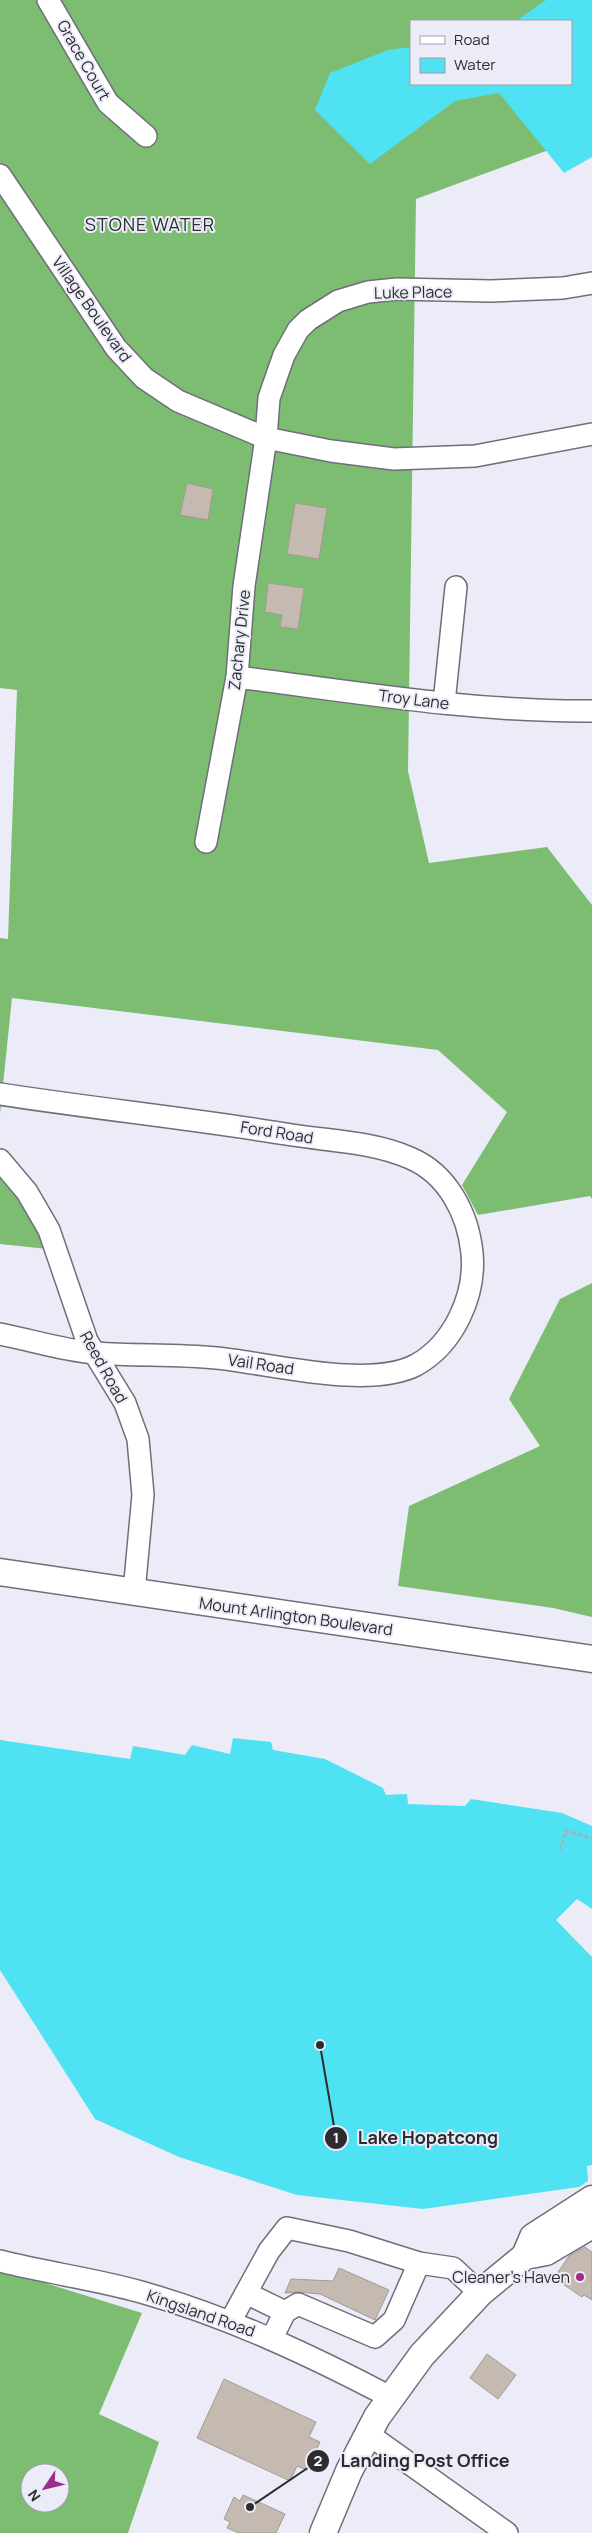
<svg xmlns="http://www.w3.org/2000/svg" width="592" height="2533" font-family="Manrope,sans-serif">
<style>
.forest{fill:#7cbd72;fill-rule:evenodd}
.water{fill:#4ee2f3}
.building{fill:#c4bab2;stroke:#a49a92}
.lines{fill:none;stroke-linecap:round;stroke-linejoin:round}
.minor-casing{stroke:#6e6f79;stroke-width:24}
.major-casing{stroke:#6e6f79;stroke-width:29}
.path{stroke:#adadb6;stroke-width:3;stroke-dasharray:4 2.5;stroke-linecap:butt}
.minor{stroke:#fff;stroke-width:21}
.major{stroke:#fff;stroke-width:26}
.poi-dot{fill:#9c2d8c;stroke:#ececf8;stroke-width:2}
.labels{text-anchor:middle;stroke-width:4;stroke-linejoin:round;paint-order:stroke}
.street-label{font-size:16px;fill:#2c2c30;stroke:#ececf8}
.poi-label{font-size:16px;fill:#2c2c30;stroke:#ececf8;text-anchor:end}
.neighbourhood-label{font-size:18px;letter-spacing:1px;fill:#2c2c30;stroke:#ececf8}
.leader{fill:none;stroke:#2c2c30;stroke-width:2}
.callout-dot{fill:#2c2c30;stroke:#ececf8;stroke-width:2}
.mark-label{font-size:15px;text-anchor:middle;font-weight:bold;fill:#fff}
.callout-label{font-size:18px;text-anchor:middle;font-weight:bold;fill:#2c2c30;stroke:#ececf8;stroke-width:4;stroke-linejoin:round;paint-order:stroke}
</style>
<rect width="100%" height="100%" fill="#ececf8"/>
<!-- forest -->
<g class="forest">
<path d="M0 0H592V134L416 199 408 771 429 863 547 847 592 905V1199L590 1196 478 1215 462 1185 507 1112 438 1050 12 998 0 1114V938L8 939 17 690 0 688ZM411 21H571V84H411Z"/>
<polygon points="0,1162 57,1250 0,1244"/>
<polygon points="592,1283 592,1617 553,1608 398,1586 409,1506 540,1446 509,1399 560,1299"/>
<path d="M0 2269 142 2313 99 2414 159 2442 128 2533H0ZM30 2473H60V2503H30Z"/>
</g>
<!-- water -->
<g class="water">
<polygon points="546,0 592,0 592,157 564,173 499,93 455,101 370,164 315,110 330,73 388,50 411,47 411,84 571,84 571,21 516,21"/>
<polygon points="233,1738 271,1742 273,1750 325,1759 383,1788 386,1795 407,1794 408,1804 465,1806 471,1799 562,1813 592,1826 592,1909 577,1899 556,1920 592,1957 592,2165 587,2166 588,2181 579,2187 423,2209 297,2195 179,2157 95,2119 0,1970 0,1740 130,1759 133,1746 185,1755 192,1745 230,1754"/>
</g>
<!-- building -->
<g class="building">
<polygon points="187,483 213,489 208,520 180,515"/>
<polygon points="295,503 327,508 319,559 287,554"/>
<polygon points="268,583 304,588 298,629 280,627 282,615 265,612"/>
<polygon points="585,2247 592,2252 592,2300 584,2295 582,2297 554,2278 569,2256"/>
<polygon points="339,2268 389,2290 375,2320 320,2294 298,2292 285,2293 291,2279 333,2281"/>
<polygon points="487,2354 516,2375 498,2399 470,2378"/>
<polygon points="224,2379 316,2422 309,2437 320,2442 307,2470 297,2466 290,2481 197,2438"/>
<polygon points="243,2495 285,2514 276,2533 239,2533 227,2528 230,2522 224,2519 234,2497 240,2501"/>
</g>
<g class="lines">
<!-- minor casing -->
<g class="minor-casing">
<g id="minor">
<polyline points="48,0 108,103 146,136"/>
<polyline points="0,175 116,348 144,378 178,401 266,438 331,451 394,459 475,456 592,434"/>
<path d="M237 677C355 692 473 712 592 711"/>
<polyline points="444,703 456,587"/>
<polyline points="206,842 237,677 244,586 266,438 269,398 284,355 298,330 308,320 338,301 368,292 397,289 491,291 563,288 592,283"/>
<path d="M0 1094C97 1109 195 1119 292 1135 331 1141 374 1142 410 1158 448 1174 468 1214 472 1253 476 1295 454 1344 416 1365 368 1390 270 1363 216 1358 176 1354 136 1356 96 1353 65 1351 31 1340 0 1334"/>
<polyline points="0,1160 27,1192 49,1230 87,1341 125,1403 138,1439 143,1495 134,1592"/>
<path d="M0 2261C47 2273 95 2279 141 2292 229 2317 310 2355 390 2397"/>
<polyline points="246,2293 285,2312"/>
<polyline points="230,2322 269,2251 287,2228 349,2241 419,2263 453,2268 480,2293"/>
<polyline points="272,2338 285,2312 298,2304 375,2337 394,2320 419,2263"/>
<polyline points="368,2434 507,2533"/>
</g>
</g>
<!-- major casing -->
<g class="major-casing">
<g id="major">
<polyline points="0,1572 592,1659"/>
<polyline points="525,2256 546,2252 592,2225"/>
<polyline points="323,2533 349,2471 377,2417 422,2355 480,2293 525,2256 533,2237 592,2199"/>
</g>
</g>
<!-- path -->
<polyline class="path" points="560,1850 566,1831 592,1838"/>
<!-- minor -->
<use href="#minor" class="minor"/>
<!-- major -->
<use href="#major" class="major"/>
</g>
<!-- markers -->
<circle class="poi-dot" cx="580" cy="2277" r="5"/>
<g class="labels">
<!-- street labels -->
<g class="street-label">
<text transform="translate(84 60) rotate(60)" y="6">Grace Court</text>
<text transform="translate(413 292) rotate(-1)" y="6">Luke Place</text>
<text transform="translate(92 309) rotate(55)" y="6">Village Boulevard</text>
<text transform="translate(239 640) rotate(-84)" y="6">Zachary Drive</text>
<text transform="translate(414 699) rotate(7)" y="6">Troy Lane</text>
<text transform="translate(277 1132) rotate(9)" y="6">Ford Road</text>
<text transform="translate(261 1364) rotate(8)" y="6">Vail Road</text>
<text transform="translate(104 1367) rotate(61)" y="6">Reed Road</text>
<text transform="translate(296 1616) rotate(8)" y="6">Mount Arlington Boulevard</text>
<text transform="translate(201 2313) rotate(19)" y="6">Kingsland Road</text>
</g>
<!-- poi labels -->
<g class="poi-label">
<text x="570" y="2283">Cleaner's Haven</text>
</g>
<!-- neighbourhood labels -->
<g class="neighbourhood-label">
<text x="150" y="231">STONE WATER</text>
</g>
</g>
<!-- callouts -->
<path class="leader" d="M320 2045L336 2138M250 2507L318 2461"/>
<g class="callout-dot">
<circle cx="320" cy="2045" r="5"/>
<circle cx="250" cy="2507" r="5"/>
<circle cx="336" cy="2138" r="12"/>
<circle cx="318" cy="2461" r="12"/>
</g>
<g class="mark-label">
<text x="336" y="2143">1</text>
<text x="318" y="2466">2</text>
</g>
<g class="callout-label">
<text x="428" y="2144">Lake Hopatcong</text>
<text x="425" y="2467">Landing Post Office</text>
</g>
<!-- legend -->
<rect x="410" y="20" width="162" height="65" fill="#ececf8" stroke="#9f9fa8"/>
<rect x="420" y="36" width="25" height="8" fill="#ffffff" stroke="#9f9fa8"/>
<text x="454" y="45" font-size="15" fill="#2c2c30">Road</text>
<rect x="420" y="58" width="25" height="15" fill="#4ee2f3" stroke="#9f9fa8"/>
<text x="454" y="70" font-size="15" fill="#2c2c30">Water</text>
<!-- north arrow -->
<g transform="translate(45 2488) rotate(235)"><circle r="24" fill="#ececf8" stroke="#9f9fa8"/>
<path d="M0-4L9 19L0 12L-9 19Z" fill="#9c2d8c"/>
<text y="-8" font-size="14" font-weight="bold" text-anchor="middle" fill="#2c2c30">N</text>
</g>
</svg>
